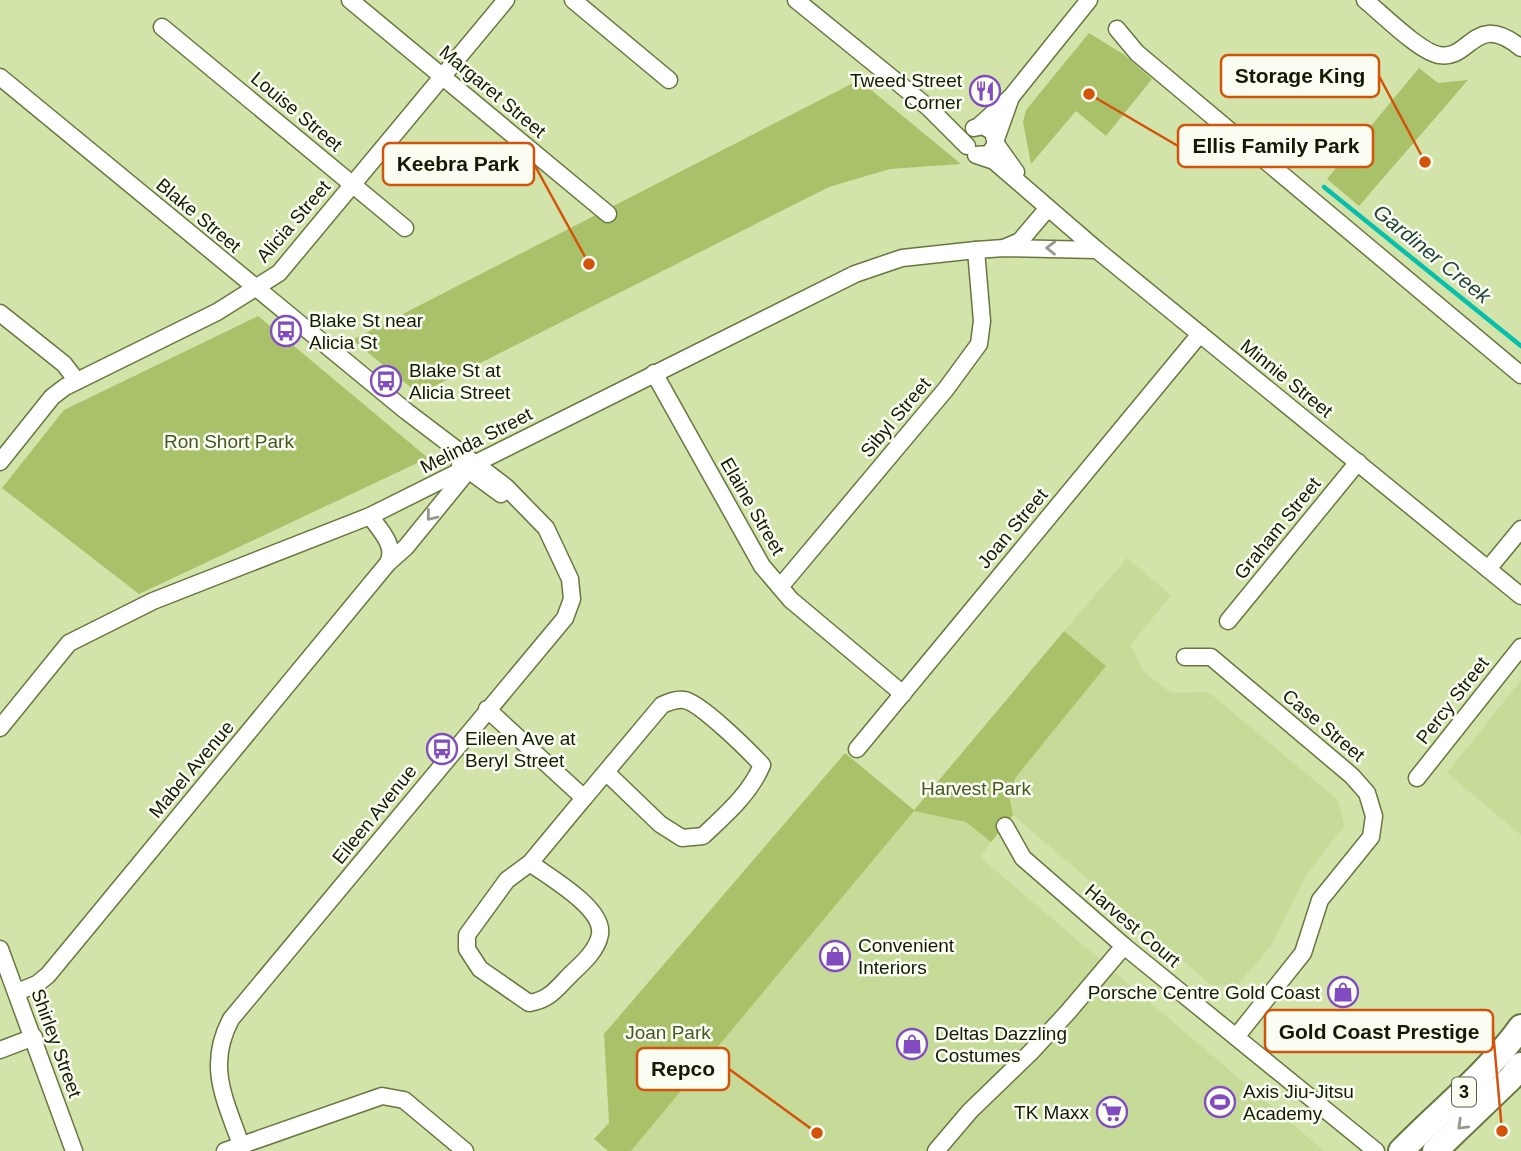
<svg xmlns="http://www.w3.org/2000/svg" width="1521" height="1151" font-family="Helvetica,sans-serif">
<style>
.built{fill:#c6db98}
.green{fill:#a9c269}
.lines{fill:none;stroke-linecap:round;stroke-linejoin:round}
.stream{stroke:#09bfac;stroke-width:4.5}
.minor-casing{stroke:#687740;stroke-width:19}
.primary-casing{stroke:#687740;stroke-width:28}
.minor{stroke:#fff;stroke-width:16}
.primary{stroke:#fff;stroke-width:24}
.oneway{stroke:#95988e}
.labels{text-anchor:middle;stroke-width:5;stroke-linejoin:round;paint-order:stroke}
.shield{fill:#fafef2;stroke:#595e4b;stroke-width:2}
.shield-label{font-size:18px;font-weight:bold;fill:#141a04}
.poi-label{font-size:19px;fill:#141a04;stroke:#fafef2;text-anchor:start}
.street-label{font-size:19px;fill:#141a04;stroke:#fafef2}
.park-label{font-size:19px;fill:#485623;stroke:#fafef2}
.water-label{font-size:21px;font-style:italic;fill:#24423d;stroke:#fafef2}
.leader{fill:none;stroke:#d3530b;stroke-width:2.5}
.callout-dot{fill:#d3530b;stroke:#fafef2;stroke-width:2.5}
.callout{fill:#fafef2;stroke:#d3530b;stroke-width:2.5}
.callout-label{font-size:21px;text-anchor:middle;font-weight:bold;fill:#141a04}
</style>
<rect width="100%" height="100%" fill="#d2e4a9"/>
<!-- built -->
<g class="built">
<polygon points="1127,558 1171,595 1131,645 1143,671 1171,693 1208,692 1337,799 1345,825 1305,877 1271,946 1236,987 1211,985 1013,815 1009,795 1016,777 1106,666 1064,631"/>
<polygon points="1521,680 1521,835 1447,773"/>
<polygon points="914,810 966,822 991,842 980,857 1324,1151 631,1151"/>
</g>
<!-- green -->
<g class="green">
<polygon points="1089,33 1123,54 1152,79 1106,136 1076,111 1031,164 1023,122 1026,110"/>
<polygon points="1419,68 1438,83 1468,80 1359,206 1327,179"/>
<polygon points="859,80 961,164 890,169 829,187 419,394 352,340"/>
<polygon points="258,316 428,458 139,594 2,488 64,410"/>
<polygon points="1064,631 1106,666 1016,777 1009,795 1013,815 991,842 966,822 914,811 631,1151 608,1151 594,1139 609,1123 604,1034 845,753 914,810"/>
</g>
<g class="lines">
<!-- stream -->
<polyline class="stream" points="1324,187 1521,346"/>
<!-- minor casing -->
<g class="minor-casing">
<g id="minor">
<polyline points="350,0 608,214"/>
<polyline points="573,0 669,80"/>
<polyline points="796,0 929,108 967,146"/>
<path d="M1365 0C1382 14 1420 52 1439 55 1471 61 1474 10 1521 48"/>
<polyline points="162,27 405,228"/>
<polyline points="1117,29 1137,53 1521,375"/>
<path d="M0 77 406 411 506 487 546 528 570 579 572 599 565 618 231 1019C206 1066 225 1099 241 1145"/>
<polyline points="979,126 1011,97 1089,0"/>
<polyline points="974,128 983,126 993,132 996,144 1016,172"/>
<polyline points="996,139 1011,97"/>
<polyline points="976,155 989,154 996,144"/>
<polyline points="979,156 994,161 1097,250 1521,596"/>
<polyline points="1006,247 1020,241 1048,208"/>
<polyline points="0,313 64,364 77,381"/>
<polyline points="654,373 762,566 791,600 903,694"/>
<polyline points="0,462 52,397 65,387 217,312 279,273 506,0"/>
<polyline points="460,464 501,494"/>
<path d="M370 516C379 529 397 546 388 563"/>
<polyline points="1488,569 1521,529"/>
<polyline points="780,587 946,389 979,344 982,321 976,250"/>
<polyline points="1228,621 1358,462"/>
<polyline points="1185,657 1211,657 1352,776 1367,793 1374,816 1371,837 1320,900 1303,953 1236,1037"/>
<path d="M487 709 584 798 530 863 507 880 467 935V949L480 969 529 1003C550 1000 557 988 572 973 583 963 598 949 600 934 604 908 549 877 530 863"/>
<polyline points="0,728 69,643 153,601 370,516 855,274 902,258 976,250 1004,248 1097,250"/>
<polyline points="857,749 1200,334"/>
<polyline points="1417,778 1521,647"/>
<path d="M584 798 662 705C669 702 676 699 684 700 700 702 750 752 762 765 750 794 725 815 703 836L682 838 660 824 607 773"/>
<polyline points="1005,826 1023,858 1124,946 1376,1151"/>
<polyline points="0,949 74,1151"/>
<polyline points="17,992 37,984 48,975 388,563 406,547 467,472"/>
<polyline points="0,1050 34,1037"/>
<polyline points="225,1151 382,1096 404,1100 465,1151"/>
<polyline points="936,1151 970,1111 1031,1052 1068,1012 1124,946"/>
</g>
</g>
<!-- primary casing -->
<g class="primary-casing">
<g id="primary">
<path d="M1401 1151C1441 1110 1487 1074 1521 1027"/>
<polyline points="1435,1151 1510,1079 1521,1065"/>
</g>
</g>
<!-- minor -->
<use href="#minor" class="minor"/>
<!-- primary -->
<use href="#primary" class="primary"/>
</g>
<!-- one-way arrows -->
<defs><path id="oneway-chevron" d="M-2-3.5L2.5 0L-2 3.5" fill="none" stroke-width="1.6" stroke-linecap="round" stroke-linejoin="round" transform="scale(1.75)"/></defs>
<g class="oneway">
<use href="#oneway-chevron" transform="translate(1051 248) rotate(-179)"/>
<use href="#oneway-chevron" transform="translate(431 516) rotate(129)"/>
<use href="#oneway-chevron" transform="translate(1462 1125) rotate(136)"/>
</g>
<!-- icons -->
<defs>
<g id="restaurant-ring" transform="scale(1.575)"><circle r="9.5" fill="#fafef2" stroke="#824bc2" stroke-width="1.5"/><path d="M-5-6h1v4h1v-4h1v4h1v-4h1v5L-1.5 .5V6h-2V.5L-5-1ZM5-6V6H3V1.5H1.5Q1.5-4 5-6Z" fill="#824bc2"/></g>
<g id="bus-ring" transform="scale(1.575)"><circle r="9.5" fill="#fafef2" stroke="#824bc2" stroke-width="1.5"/><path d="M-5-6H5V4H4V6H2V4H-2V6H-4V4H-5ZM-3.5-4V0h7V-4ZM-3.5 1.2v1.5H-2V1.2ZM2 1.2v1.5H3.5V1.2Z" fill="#824bc2"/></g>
<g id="shop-ring" transform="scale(1.575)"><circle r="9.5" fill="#fafef2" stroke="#824bc2" stroke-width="1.5"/><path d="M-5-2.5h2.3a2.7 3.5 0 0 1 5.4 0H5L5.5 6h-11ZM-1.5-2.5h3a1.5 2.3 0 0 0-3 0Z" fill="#824bc2"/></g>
<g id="stadium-ring" transform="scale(1.575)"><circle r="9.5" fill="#fafef2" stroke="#824bc2" stroke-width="1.5"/><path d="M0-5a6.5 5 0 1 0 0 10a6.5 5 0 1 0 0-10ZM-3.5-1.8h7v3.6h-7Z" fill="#824bc2"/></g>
<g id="supermarket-ring" transform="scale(1.575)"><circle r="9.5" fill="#fafef2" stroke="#824bc2" stroke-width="1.5"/><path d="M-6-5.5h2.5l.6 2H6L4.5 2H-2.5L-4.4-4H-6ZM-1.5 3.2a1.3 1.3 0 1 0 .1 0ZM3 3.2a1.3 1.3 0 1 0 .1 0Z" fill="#824bc2"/></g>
</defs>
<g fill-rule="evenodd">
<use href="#restaurant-ring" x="985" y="91"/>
<use href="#bus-ring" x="286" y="331"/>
<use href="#bus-ring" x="386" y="381"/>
<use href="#bus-ring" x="442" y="749"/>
<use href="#shop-ring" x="835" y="956"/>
<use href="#shop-ring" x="1343" y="992"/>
<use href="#shop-ring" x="912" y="1044"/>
<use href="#stadium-ring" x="1220" y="1102"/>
<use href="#supermarket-ring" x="1112" y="1112"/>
</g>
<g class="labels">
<!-- shield labels -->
<rect class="shield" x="1452" y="1077.5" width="24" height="29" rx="5"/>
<g class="shield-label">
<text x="1464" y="1098">3</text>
</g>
<!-- poi labels -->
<g class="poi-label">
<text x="962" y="87" text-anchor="end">Tweed Street<tspan x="962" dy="22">Corner</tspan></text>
<text x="309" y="327">Blake St near<tspan x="309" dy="22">Alicia St</tspan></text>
<text x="409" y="377">Blake St at<tspan x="409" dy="22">Alicia Street</tspan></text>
<text x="465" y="745">Eileen Ave at<tspan x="465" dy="22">Beryl Street</tspan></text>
<text x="858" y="952">Convenient<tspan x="858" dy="22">Interiors</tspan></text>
<text x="1320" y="999" text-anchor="end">Porsche Centre Gold Coast</text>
<text x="935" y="1040">Deltas Dazzling<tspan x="935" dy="22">Costumes</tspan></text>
<text x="1243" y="1098">Axis Jiu-Jitsu<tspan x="1243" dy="22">Academy</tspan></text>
<text x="1089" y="1119" text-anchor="end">TK Maxx</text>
</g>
<!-- street labels -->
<g class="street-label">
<text transform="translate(493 91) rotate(40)" y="7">Margaret Street</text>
<text transform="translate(297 111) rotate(40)" y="7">Louise Street</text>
<text transform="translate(199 215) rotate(40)" y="7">Blake Street</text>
<text transform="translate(293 221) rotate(-49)" y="7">Alicia Street</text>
<text transform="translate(1287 378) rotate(39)" y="7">Minnie Street</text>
<text transform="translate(895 417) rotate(-50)" y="7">Sibyl Street</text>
<text transform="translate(476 440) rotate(-27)" y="7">Melinda Street</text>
<text transform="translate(753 506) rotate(60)" y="7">Elaine Street</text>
<text transform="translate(1012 528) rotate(-50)" y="7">Joan Street</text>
<text transform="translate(1277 528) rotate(-51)" y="7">Graham Street</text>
<text transform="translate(1452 700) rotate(-52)" y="7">Percy Street</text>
<text transform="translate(1324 725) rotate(40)" y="7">Case Street</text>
<text transform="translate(191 769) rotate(-50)" y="7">Mabel Avenue</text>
<text transform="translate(374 814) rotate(-51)" y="7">Eileen Avenue</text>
<text transform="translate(1133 925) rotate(40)" y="7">Harvest Court</text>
<text transform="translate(57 1043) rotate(70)" y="7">Shirley Street</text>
</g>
<!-- park labels -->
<g class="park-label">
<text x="229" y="448">Ron Short Park</text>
<text x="976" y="795">Harvest Park</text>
<text x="668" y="1039">Joan Park</text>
</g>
<!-- water labels -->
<g class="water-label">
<text transform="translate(1432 254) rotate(39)" y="7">Gardiner Creek</text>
</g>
</g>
<!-- callouts -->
<path class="leader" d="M1425 162L1379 76M1089 94L1178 146M589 264L534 164M1502 1131L1493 1031M817 1133L729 1069"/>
<g class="callout-dot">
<circle cx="1425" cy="162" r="7"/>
<circle cx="1089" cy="94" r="7"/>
<circle cx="589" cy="264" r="7"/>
<circle cx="1502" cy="1131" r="7"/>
<circle cx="817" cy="1133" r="7"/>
</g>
<g class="callout">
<rect x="1221" y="55" width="158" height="42" rx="7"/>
<rect x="1178" y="125" width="195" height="42" rx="7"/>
<rect x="383" y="143" width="151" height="42" rx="7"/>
<rect x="1265" y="1010" width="228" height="42" rx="7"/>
<rect x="637" y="1048" width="92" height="42" rx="7"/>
</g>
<g class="callout-label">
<text x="1300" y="83">Storage King</text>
<text x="1276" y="153">Ellis Family Park</text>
<text x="458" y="171">Keebra Park</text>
<text x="1379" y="1039">Gold Coast Prestige</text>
<text x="683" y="1076">Repco</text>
</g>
</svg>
